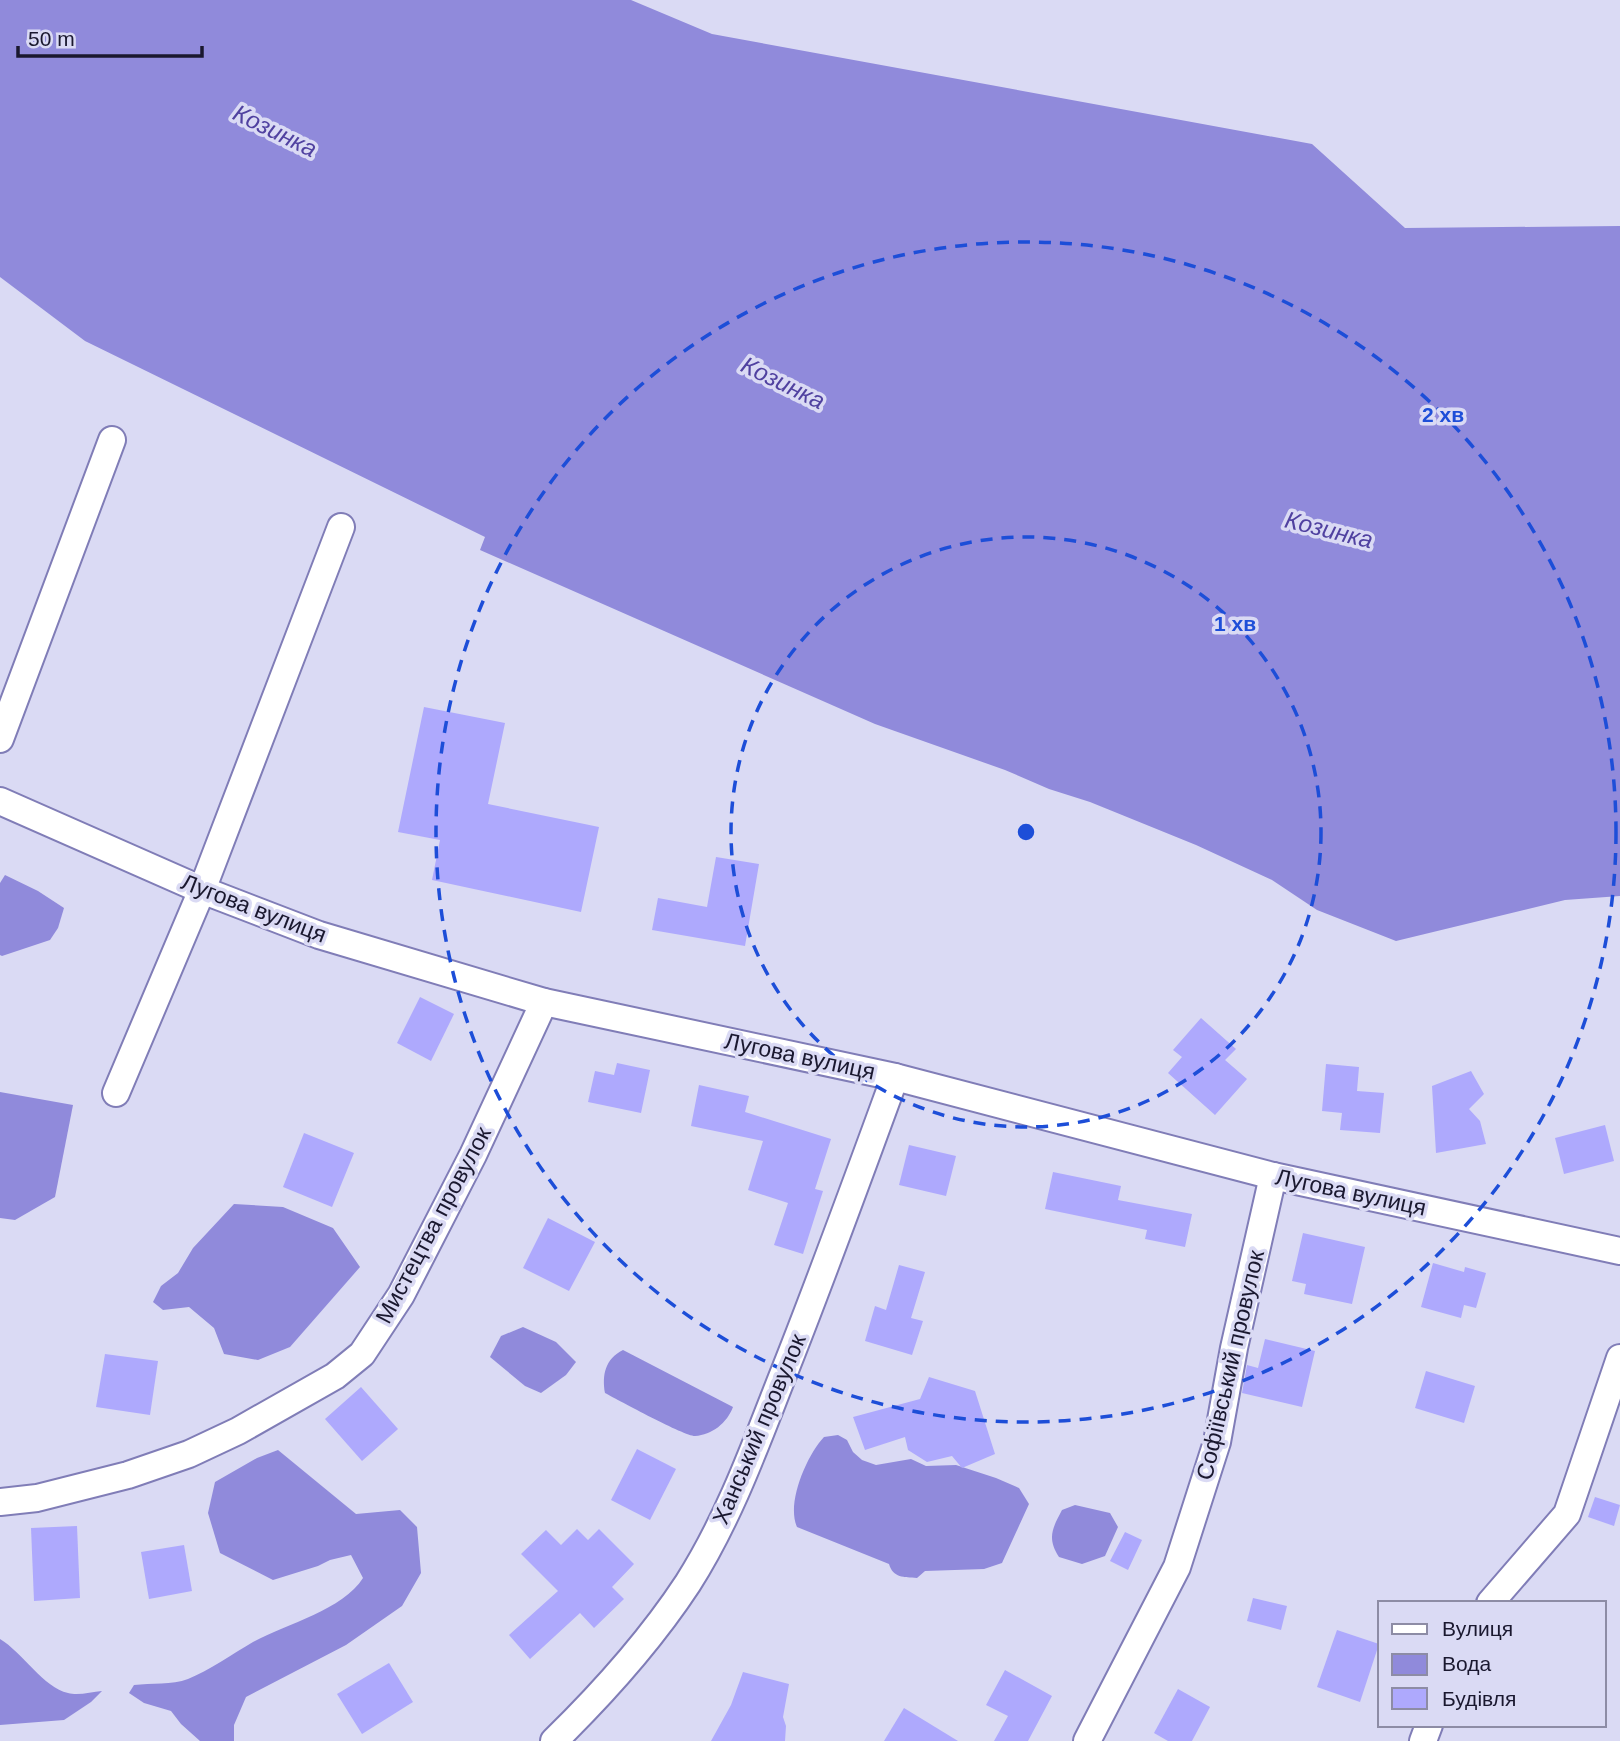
<svg xmlns="http://www.w3.org/2000/svg" width="1620" height="1741" font-family="Arial,sans-serif">
<style>
.water{fill:#908adb}
.building{fill:#aea9fd}
.lines{fill:none;stroke-linecap:round;stroke-linejoin:round}
.minor-casing{stroke:#807db7;stroke-width:30}
.minor{stroke:#fff;stroke-width:26}
.ring{fill:none;stroke:#1d4ed8;stroke-width:3.5;stroke-dasharray:12 9}
.labels{text-anchor:middle;stroke-width:7;stroke-linejoin:round;paint-order:stroke}
.street-label{font-size:23px;fill:#1a182f;stroke:#dadaf4}
.water-label{font-size:24px;font-style:italic;fill:#5041a0;stroke:#dadaf4}
.centre{fill:#1d4ed8;stroke:#dadaf4;stroke-width:3.5}
.ring-label{font-size:21px;text-anchor:middle;font-weight:bold;fill:#1d4ed8;stroke:#dadaf4;stroke-width:7;stroke-linejoin:round;paint-order:stroke}
</style>
<rect width="100%" height="100%" fill="#dadaf4"/>
<!-- water -->
<g class="water">
<polygon points="0,0 631,0 712,34 1312,144 1405,228 1620,226 1620,896 1565,900 1396,941 1317,910 1272,880 1196,845 1090,802 1049,789 1005,770 875,724 480,550 485,537 85,341 0,277"/>
<polygon points="5,875 38,891 64,908 58,928 50,940 2,956 0,955 0,883"/>
<polygon points="0,1092 73,1105 55,1197 15,1220 0,1218"/>
<polygon points="234,1204 283,1207 333,1228 360,1267 290,1347 258,1360 224,1354 214,1328 189,1307 163,1310 153,1302 161,1286 178,1273 193,1248"/>
<polygon points="523,1327 556,1342 576,1362 566,1375 541,1393 525,1386 490,1357 501,1336"/>
<path d="M623 1350 733 1407C727 1423 712 1435 695 1436 684 1436 620 1401 605 1393 602 1375 605 1359 623 1350Z"/>
<path d="M838 1435 847 1440 853 1452 862 1460 876 1465 911 1459 926 1466 956 1465 996 1478 1019 1488 1029 1504 1002 1563 984 1569 925 1571 917 1578C904 1577 893 1578 889 1564L797 1527C786 1503 807 1455 824 1437Z"/>
<path d="M278 1450 356 1514 400 1510 417 1527 421 1573 402 1606 346 1645 246 1697 234 1725V1741H200L181 1724 171 1711 144 1703 129 1693 134 1685C151 1683 172 1685 188 1679 208 1671 234 1653 253 1642 286 1624 343 1610 363 1578L351 1555 330 1560 318 1566 273 1580 220 1553 208 1513 215 1482 257 1458Z"/>
<path d="M1075 1505 1110 1513 1118 1527 1105 1556 1082 1564 1059 1557C1047 1538 1052 1529 1062 1510Z"/>
<path d="M0 1639C22 1652 44 1688 68 1693 78 1696 91 1692 102 1691L91 1702 64 1720 0 1725Z"/>
</g>
<!-- building -->
<g class="building">
<polygon points="424,707 505,723 488,804 599,827 581,912 432,880 440,840 398,832"/>
<polygon points="716,857 759,864 745,946 652,930 658,898 707,907"/>
<polygon points="420,997 454,1014 431,1061 397,1043"/>
<polygon points="1201,1018 1236,1049 1225,1060 1247,1079 1215,1115 1168,1073 1182,1057 1173,1050"/>
<polygon points="617,1063 650,1070 641,1113 588,1102 595,1071 614,1075"/>
<polygon points="1326,1064 1359,1067 1357,1091 1384,1093 1380,1133 1340,1130 1342,1113 1322,1111"/>
<polygon points="1471,1071 1484,1094 1469,1109 1480,1121 1486,1144 1436,1153 1432,1086"/>
<polygon points="699,1085 749,1096 745,1112 831,1139 815,1189 823,1191 803,1254 774,1245 788,1203 748,1190 763,1141 691,1126"/>
<polygon points="1605,1125 1614,1161 1564,1174 1555,1138"/>
<polygon points="304,1133 354,1153 332,1207 283,1187"/>
<polygon points="909,1145 956,1156 946,1196 899,1185"/>
<polygon points="1053,1172 1121,1186 1118,1200 1192,1214 1185,1247 1145,1239 1147,1230 1045,1209"/>
<polygon points="548,1218 595,1242 569,1291 523,1268"/>
<polygon points="1303,1233 1365,1247 1352,1304 1304,1294 1306,1284 1292,1281"/>
<polygon points="1433,1263 1464,1272 1465,1267 1486,1273 1476,1308 1464,1305 1461,1318 1421,1307"/>
<polygon points="899,1265 925,1272 911,1318 923,1321 912,1355 865,1341 875,1306 886,1310"/>
<polygon points="1265,1339 1315,1351 1302,1407 1242,1393 1247,1365 1258,1368"/>
<polygon points="105,1354 158,1361 150,1415 96,1407"/>
<polygon points="1426,1371 1475,1386 1464,1423 1415,1408"/>
<polygon points="929,1377 975,1391 995,1454 962,1468 952,1456 927,1462 908,1450 905,1437 865,1450 853,1417 920,1399"/>
<polygon points="361,1387 398,1429 362,1461 325,1419"/>
<polygon points="637,1449 676,1469 650,1520 611,1500"/>
<polygon points="1595,1497 1620,1505 1614,1526 1588,1517"/>
<polygon points="77,1526 80,1598 34,1601 31,1528"/>
<polygon points="577,1529 588,1540 599,1529 634,1564 612,1587 624,1599 594,1628 580,1613 530,1659 509,1635 558,1591 521,1554 546,1530 561,1545"/>
<polygon points="1125,1532 1142,1540 1128,1570 1110,1561"/>
<polygon points="184,1545 192,1591 149,1599 141,1552"/>
<polygon points="1253,1598 1287,1606 1281,1630 1247,1621"/>
<polygon points="1337,1630 1379,1644 1360,1702 1317,1687"/>
<polygon points="389,1663 413,1702 362,1734 337,1694"/>
<polygon points="1005,1670 1052,1696 1028,1741 994,1741 1008,1716 986,1705"/>
<polygon points="743,1672 789,1684 783,1717 786,1726 785,1741 711,1741 731,1705"/>
<polygon points="1178,1689 1210,1707 1192,1741 1168,1741 1154,1733"/>
<polygon points="904,1708 958,1741 884,1741"/>
</g>
<g class="lines">
<!-- minor casing -->
<g class="minor-casing">
<g id="minor">
<polyline points="0,739 112,440"/>
<polyline points="0,801 202,890 319,935 544,1002 895,1077 1273,1176 1620,1251"/>
<polyline points="116,1093 202,890 341,527"/>
<polyline points="0,1502 37,1498 128,1475 189,1454 238,1431 335,1376 362,1354 401,1295 473,1155 544,1002"/>
<polyline points="1490,1603 1567,1514 1620,1358"/>
<path d="M554 1741C603 1693 650 1641 688 1583 728 1520 754 1449 781 1380 821 1280 858 1178 895 1077"/>
<polyline points="1087,1741 1177,1567 1217,1442 1234,1348 1273,1176"/>
<polyline points="1423,1741 1429,1725"/>
</g>
</g>
<!-- minor -->
<use href="#minor" class="minor"/>
</g>
<!-- distance rings -->
<g class="ring">
<circle cx="1026" cy="832" r="295"/>
<circle cx="1026" cy="832" r="590"/>
</g>
<g class="labels">
<!-- street labels -->
<g class="street-label">
<text transform="translate(254 908) rotate(21)" y="8">Лугова вулиця</text>
<text transform="translate(800 1056) rotate(12)" y="8">Лугова вулиця</text>
<text transform="translate(1351 1192) rotate(12)" y="8">Лугова вулиця</text>
<text transform="translate(433 1225) rotate(-62)" y="8">Мистецтва провулок</text>
<text transform="translate(1230 1365) rotate(-77)" y="8">Софіївський провулок</text>
<text transform="translate(759 1429) rotate(-67)" y="8">Ханський провулок</text>
</g>
<!-- water labels -->
<g class="water-label">
<text transform="translate(275 131) rotate(26)" y="8">Козинка</text>
<text transform="translate(783 383) rotate(26)" y="8">Козинка</text>
<text transform="translate(1329 530) rotate(14)" y="8">Козинка</text>
</g>
</g>
<circle cx="1026" cy="832" r="10" class="centre"/>
<g class="ring-label">
<text x="1443" y="422">2 хв</text>
<text x="1235" y="631">1 хв</text>
</g>
<!-- legend -->
<rect x="1378" y="1601" width="228" height="126" fill="#dadaf4" stroke="#8d8ca5" stroke-width="2"/>
<rect x="1392" y="1624" width="35" height="10" fill="#ffffff" stroke="#8d8ca5" stroke-width="2"/>
<text x="1442" y="1636" font-size="21" fill="#1a182f">Вулиця</text>
<rect x="1392" y="1654" width="35" height="21" fill="#908adb" stroke="#8d8ca5" stroke-width="2"/>
<text x="1442" y="1671" font-size="21" fill="#1a182f">Вода</text>
<rect x="1392" y="1688" width="35" height="21" fill="#aea9fd" stroke="#8d8ca5" stroke-width="2"/>
<text x="1442" y="1706" font-size="21" fill="#1a182f">Будівля</text>
<!-- scale -->
<path d="M18 46v10h184v-10" fill="none" stroke="#1a182f" stroke-width="3.5"/>
<text x="28" y="46" font-size="21" fill="#1a182f" stroke="#dadaf4" stroke-width="5" paint-order="stroke">50 m</text>
</svg>
